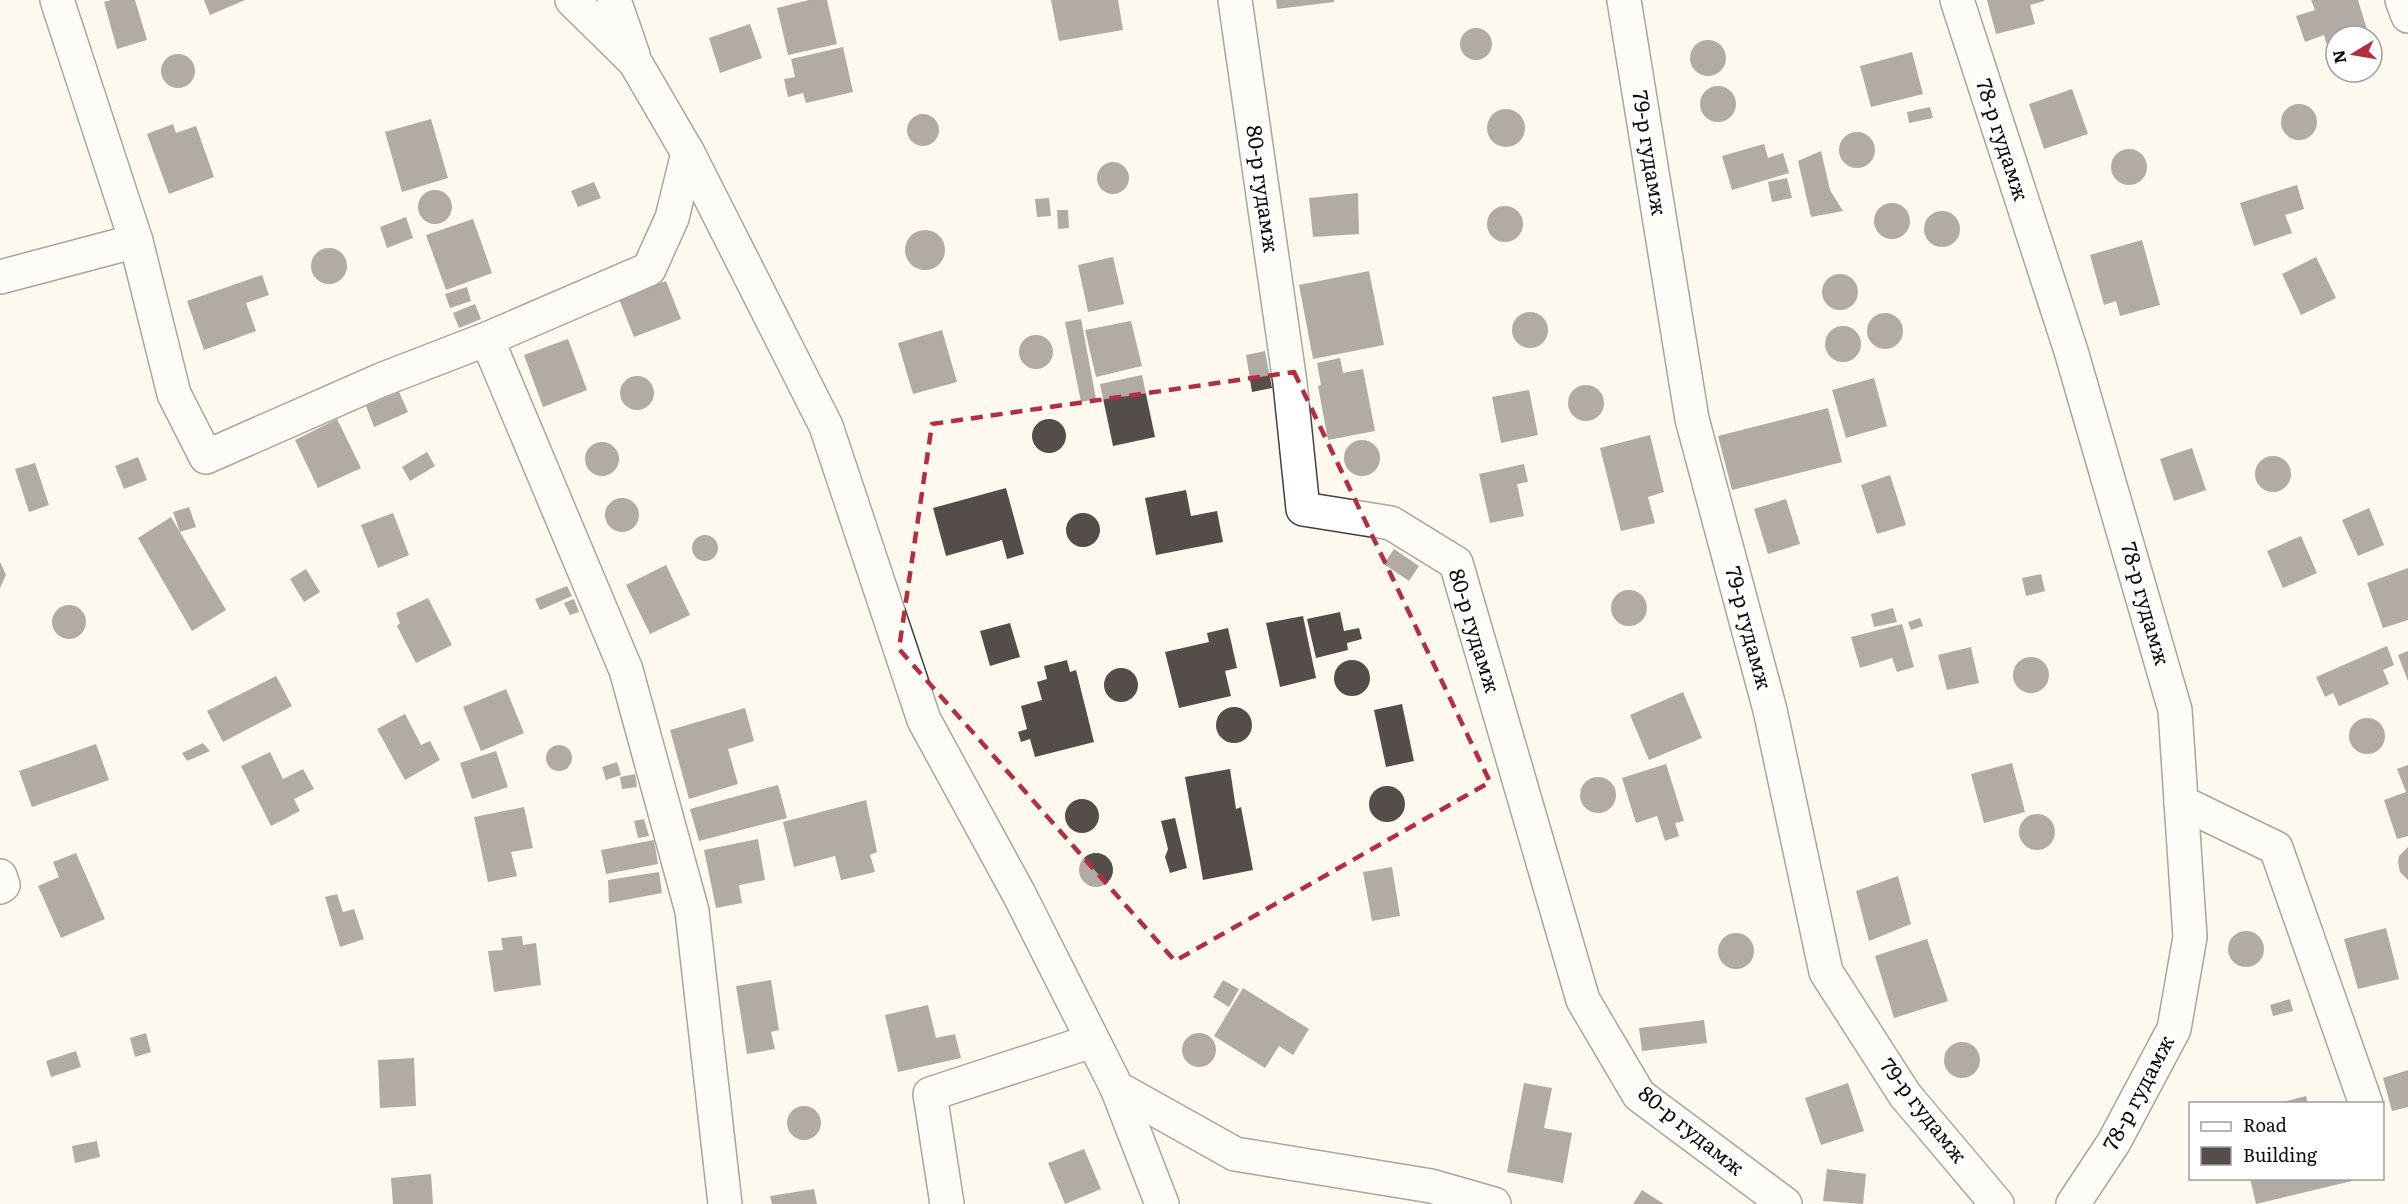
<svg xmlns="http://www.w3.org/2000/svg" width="2408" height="1204" font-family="Literata,serif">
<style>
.building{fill:#554d4a}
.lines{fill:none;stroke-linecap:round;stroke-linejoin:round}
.minor-casing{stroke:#404040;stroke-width:36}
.minor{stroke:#fff;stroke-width:33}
.marked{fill:none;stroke:#b42e40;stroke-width:4.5;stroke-dasharray:12 8;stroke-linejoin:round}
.labels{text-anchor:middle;stroke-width:6;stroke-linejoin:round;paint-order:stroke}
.street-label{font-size:21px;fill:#0d0d0d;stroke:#fff}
</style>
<rect width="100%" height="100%" fill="#fef9ee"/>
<!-- building -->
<g class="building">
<polygon points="111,0 135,0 147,40 117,49 104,2"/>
<polygon points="204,0 245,0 210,15"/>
<polygon points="809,0 827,0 837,44 788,55 777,8"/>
<polygon points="1051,0 1118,0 1123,30 1059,41"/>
<polygon points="1276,0 1334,0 1334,2 1277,9"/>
<polygon points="1987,0 2044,0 2044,1 2030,5 2035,24 1996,34"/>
<polygon points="2311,0 2358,0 2369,36 2336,36 2336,54 2330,56 2324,35 2305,42 2296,16 2315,10"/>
<polygon points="750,24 762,58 720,73 709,38"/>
<circle cx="1476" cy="44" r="16"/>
<circle cx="1708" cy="58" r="18"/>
<polygon points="843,47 853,92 806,103 803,93 788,97 784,79 795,77 791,59"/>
<polygon points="1912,52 1923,94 1871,107 1860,66"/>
<circle cx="178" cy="71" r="17"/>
<circle cx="1718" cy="104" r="18"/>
<polygon points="2072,89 2088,134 2044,149 2029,104"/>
<circle cx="2299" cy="122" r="18"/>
<polygon points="1930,107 1933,118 1909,123 1907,112"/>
<circle cx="1506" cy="128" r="19"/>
<circle cx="923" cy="130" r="16"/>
<polygon points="431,119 448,178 402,192 385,132"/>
<polygon points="173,124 176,133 196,126 214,177 169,194 147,134"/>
<circle cx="1857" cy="150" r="18"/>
<polygon points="1764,144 1768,158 1783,153 1789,173 1732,190 1722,156"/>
<circle cx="2129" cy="167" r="18"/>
<polygon points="1821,151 1830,190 1843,211 1811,217 1798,161"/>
<circle cx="1113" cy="178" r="16"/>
<polygon points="1787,178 1792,198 1772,202 1768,182"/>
<polygon points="594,182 601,198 578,207 571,191"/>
<polygon points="2297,185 2304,209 2285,215 2292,233 2254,246 2240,203"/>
<circle cx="435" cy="207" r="17"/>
<polygon points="1358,193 1359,234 1313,237 1309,198"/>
<polygon points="1049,198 1051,216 1037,217 1035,199"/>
<circle cx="1892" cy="221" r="18"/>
<circle cx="1505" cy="224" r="18"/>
<polygon points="1057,210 1068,210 1069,228 1058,229"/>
<circle cx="1942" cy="229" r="18"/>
<polygon points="406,217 413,238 387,248 380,227"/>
<polygon points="473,219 492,273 446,290 426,235"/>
<circle cx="925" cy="250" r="20"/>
<polygon points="2142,240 2160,305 2120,316 2116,301 2104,305 2090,255"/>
<circle cx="329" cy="266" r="18"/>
<polygon points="1113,257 1124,304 1088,312 1078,265"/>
<polygon points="2316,257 2336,298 2301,315 2282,274"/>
<polygon points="1369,271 1384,345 1313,359 1299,285"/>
<circle cx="1840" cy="292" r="18"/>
<polygon points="262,275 269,295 246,303 256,331 204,350 187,301"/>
<polygon points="666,281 681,319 634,337 619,299"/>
<polygon points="467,287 471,301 450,308 445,294"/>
<polygon points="475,304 481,319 459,328 453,313"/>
<circle cx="1530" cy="330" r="18"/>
<circle cx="1885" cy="331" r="18"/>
<polygon points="1081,319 1096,399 1081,402 1065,322"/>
<polygon points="1131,321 1142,366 1096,377 1085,330"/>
<circle cx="1843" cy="344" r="18"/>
<polygon points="942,330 957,382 913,394 898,343"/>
<circle cx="1036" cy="352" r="17"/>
<polygon points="568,339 587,390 543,407 524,355"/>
<polygon points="1265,351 1272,388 1252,392 1246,355"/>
<polygon points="1340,358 1343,373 1363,369 1375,431 1328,440 1318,386 1321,385 1317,363"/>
<polygon points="1142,375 1155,437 1113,446 1100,384"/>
<circle cx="637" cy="393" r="17"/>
<polygon points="1874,378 1887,426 1846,438 1832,390"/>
<circle cx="1586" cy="403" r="18"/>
<polygon points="1529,390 1538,435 1501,443 1492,397"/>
<polygon points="399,392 408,412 374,427 366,406"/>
<polygon points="1828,408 1842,462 1732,490 1718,436"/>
<circle cx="1049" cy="436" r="17"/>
<polygon points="337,419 361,468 318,488 295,440"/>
<polygon points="1650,435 1664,492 1648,497 1655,523 1621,531 1600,448"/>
<circle cx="1362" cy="458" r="18"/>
<circle cx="602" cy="459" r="17"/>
<polygon points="2192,448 2206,490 2174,501 2160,459"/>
<polygon points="427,452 435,466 410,481 402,467"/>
<circle cx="2273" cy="474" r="18"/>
<polygon points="138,457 147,480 124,489 115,466"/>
<polygon points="35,463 49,505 29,512 15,469"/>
<polygon points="1524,464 1528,482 1517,484 1524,516 1490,523 1479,474"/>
<polygon points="1890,475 1906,525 1877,534 1861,485"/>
<polygon points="1006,488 1024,554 1007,559 1002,540 946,556 933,508"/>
<polygon points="1186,490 1191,516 1217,511 1223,542 1156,555 1145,498"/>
<circle cx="622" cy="515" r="17"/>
<polygon points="1786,499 1800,544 1768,554 1754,509"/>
<polygon points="189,507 196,527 180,532 173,512"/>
<polygon points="2369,508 2384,545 2358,556 2342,520"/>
<circle cx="1083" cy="530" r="17"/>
<polygon points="393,513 409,555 378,568 361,525"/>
<polygon points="171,517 226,610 192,631 138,538"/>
<circle cx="705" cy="548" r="13"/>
<polygon points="2301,536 2317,573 2283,588 2267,551"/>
<polygon points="1394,549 1419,566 1409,581 1384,564"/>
<polygon points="0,562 6,575 0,588"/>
<polygon points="666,565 690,615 650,634 626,585"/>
<polygon points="2408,568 2408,620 2383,628 2367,583"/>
<polygon points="306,569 320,592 304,602 290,579"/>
<polygon points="2041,574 2045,591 2026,596 2022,578"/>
<polygon points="567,586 572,596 540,610 535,599"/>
<circle cx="1629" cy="608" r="18"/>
<polygon points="428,598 452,645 416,663 397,626 400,623 396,613"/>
<polygon points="574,599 579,612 570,615 564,603"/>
<circle cx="69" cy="622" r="17"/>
<polygon points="1893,608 1897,622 1874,627 1871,614"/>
<polygon points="1340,612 1344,631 1359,628 1362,639 1347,643 1348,650 1316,658 1307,619"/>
<polygon points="1303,616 1316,678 1280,687 1266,623"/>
<polygon points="1920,618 1923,626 1911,630 1908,622"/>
<polygon points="1010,623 1020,657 990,666 980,631"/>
<polygon points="1902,624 1914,667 1897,672 1892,658 1860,668 1851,637"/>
<polygon points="1228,628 1237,668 1225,671 1231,696 1179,708 1165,652 1209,642 1207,633"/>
<polygon points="2387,646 2394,665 2383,670 2389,684 2339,706 2333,693 2325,697 2316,677"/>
<polygon points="1971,647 1979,683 1947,690 1938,655"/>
<polygon points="2408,651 2408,681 2398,655"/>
<circle cx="2031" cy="675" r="18"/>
<circle cx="1352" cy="678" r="18"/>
<polygon points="1067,660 1070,672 1076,670 1094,742 1035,757 1030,739 1021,742 1018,732 1027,729 1021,706 1042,700 1037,682 1047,679 1044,666"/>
<circle cx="1121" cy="685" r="17"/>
<polygon points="276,676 292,706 223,742 207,711"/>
<polygon points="506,689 524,733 481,751 463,707"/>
<polygon points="1683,692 1702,738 1649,760 1630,715"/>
<polygon points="1402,704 1414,761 1386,767 1374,710"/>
<circle cx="1234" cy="725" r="18"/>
<polygon points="745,708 754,741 728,749 738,784 689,799 670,730"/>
<polygon points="405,714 421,745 430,741 440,760 405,780 377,729"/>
<circle cx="2367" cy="736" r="18"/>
<polygon points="203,743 210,751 187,761 182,753"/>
<polygon points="96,744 109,780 32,807 19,771"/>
<circle cx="559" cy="758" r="13"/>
<polygon points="496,751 508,787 472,799 460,763"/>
<polygon points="270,752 283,779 303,769 314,789 294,799 300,811 271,826 241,766"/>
<polygon points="617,762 621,775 606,780 602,767"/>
<polygon points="2012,763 2025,812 1984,823 1971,774"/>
<polygon points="1666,764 1684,821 1675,823 1679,836 1665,841 1657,816 1636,823 1622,778"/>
<polygon points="2408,765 2408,836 2397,839 2384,800 2406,792 2397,769"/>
<polygon points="1230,769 1236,809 1241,807 1253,870 1203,880 1185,777"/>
<polygon points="635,774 637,787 622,789 620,777"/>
<circle cx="1598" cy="795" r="18"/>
<polygon points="778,785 787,818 699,841 690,809"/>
<circle cx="1387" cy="804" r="18"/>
<circle cx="1082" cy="816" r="17"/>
<polygon points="866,800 877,852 870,855 875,872 841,880 835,856 794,867 783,822"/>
<polygon points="524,807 533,848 511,852 517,876 488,882 474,817"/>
<circle cx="2037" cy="832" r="18"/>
<polygon points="1175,818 1187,868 1170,873 1165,857 1168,849 1161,821"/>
<polygon points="644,819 649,836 638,838 634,821"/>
<polygon points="758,839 765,880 739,885 742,903 716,908 704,850"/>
<polygon points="654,840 658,864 606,874 601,850"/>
<polygon points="2408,847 2408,880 2400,872 2398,862 2399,856"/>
<circle cx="1096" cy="870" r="17"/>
<polygon points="76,853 105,919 61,938 38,886 59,877 53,862"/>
<polygon points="1392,867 1400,916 1372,921 1363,872"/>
<polygon points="659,872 662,893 609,903 608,880"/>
<polygon points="1898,876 1911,924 1869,941 1856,891"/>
<polygon points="337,894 343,912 354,909 364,939 340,947 325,897"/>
<polygon points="2386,928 2399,979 2358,989 2344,939"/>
<circle cx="2246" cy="949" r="18"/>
<circle cx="1736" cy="951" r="18"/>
<polygon points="522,936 523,945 536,943 541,985 494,992 488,951 503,950 501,938"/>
<polygon points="1927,939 1948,1001 1894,1018 1875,956"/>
<polygon points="771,980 779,1030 771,1032 775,1049 747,1054 736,986"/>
<polygon points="1223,980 1239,989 1229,1007 1213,997"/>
<polygon points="1243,988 1309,1029 1293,1055 1279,1046 1265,1068 1214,1036"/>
<polygon points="2290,999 2293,1011 2273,1016 2270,1005"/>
<polygon points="928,1005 936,1038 955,1034 961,1058 898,1072 885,1015"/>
<polygon points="1704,1020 1707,1043 1642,1051 1639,1028"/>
<circle cx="1199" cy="1050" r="17"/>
<polygon points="146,1033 151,1052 135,1057 130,1038"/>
<circle cx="1962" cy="1060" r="18"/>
<polygon points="76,1051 81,1067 51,1077 46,1061"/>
<polygon points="414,1058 416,1106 380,1108 378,1060"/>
<polygon points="2408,1070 2408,1107 2392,1111 2383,1078"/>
<polygon points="1524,1083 1552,1088 1544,1128 1572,1133 1563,1183 1507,1172"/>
<polygon points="1848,1083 1864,1131 1821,1145 1805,1098"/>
<polygon points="2306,1096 2308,1104 2279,1104 2279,1103"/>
<circle cx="804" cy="1123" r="17"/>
<polygon points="97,1141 100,1157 75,1163 72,1146"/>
<polygon points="1084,1149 1101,1189 1065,1204 1048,1163"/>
<polygon points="1827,1169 1866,1174 1863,1204 1823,1201"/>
<polygon points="431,1174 433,1204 393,1204 391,1178"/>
<polygon points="2250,1178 2352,1178 2352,1181 2256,1204"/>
<polygon points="814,1189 817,1204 772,1204 770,1196"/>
<polygon points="1642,1190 1664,1204 1633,1204"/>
</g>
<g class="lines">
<!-- minor casing -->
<g class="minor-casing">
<g id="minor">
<polyline points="57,0 136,241 174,394 206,457 381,380 487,339 649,269 672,218 688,153"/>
<polyline points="572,0 635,62 688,153 826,426 924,720 1019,894 1117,1088 1235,1154 1431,1186 1494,1204"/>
<polyline points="614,0 633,55"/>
<polyline points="1235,0 1290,383 1303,509 1391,523 1456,563 1583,1000 1639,1095 1785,1204"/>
<polyline points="1624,0 1692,419 1770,710 1826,972 1905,1095 1997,1204"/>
<polyline points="1957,0 2071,351 2175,710 2190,937 2174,1029 2114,1142 2073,1204"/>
<polyline points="2402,0 2408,16"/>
<polyline points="0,277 136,241"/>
<polyline points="487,339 626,670 692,911 725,1204"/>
<polyline points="2181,802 2276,848 2366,1104"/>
<polyline points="0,876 3,885 0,887"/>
<polyline points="1117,1088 1162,1204"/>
<polyline points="947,1204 930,1094 1092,1041"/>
</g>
</g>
<!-- minor -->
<use href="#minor" class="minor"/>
</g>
<!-- marked area -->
<path d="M0 0H2408V1204H0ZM1294 372 1490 782 1175 961 899 649 932 424Z" fill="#fef9ee" fill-opacity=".55" fill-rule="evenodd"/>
<path class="marked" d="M1294 372 1490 782 1175 961 899 649 932 424Z"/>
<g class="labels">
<!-- street labels -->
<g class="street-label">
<text transform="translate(2002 140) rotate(72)" y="7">78-р гудамж</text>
<text transform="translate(1649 153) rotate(81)" y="7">79-р гудамж</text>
<text transform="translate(1262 189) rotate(82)" y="7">80-р гудамж</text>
<text transform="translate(2145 604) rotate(74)" y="7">78-р гудамж</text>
<text transform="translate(1748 628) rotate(75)" y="7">79-р гудамж</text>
<text transform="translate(1474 631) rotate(73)" y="7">80-р гудамж</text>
<text transform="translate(2139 1093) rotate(-62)" y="7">78-р гудамж</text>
<text transform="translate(1923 1111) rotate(52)" y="7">79-р гудамж</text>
<text transform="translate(1691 1131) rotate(39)" y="7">80-р гудамж</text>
</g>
</g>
<!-- legend -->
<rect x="2189" y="1102" width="195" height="78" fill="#ffffff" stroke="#9e9e9e" stroke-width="1.5"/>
<rect x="2201" y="1122" width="30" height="9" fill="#ffffff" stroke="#9e9e9e" stroke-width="1.5"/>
<text x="2243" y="1132" font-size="18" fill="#0d0d0d">Road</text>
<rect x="2201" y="1147" width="30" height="18" fill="#554d4a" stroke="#9e9e9e" stroke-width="1.5"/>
<text x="2243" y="1162" font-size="18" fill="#0d0d0d">Building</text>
<!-- north arrow -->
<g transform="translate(2354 54) rotate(259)"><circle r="28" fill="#ffffff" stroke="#9e9e9e" stroke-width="1.5"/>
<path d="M0-4.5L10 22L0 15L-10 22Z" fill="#b42e40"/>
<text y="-9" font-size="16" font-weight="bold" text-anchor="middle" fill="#0d0d0d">N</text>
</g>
</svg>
